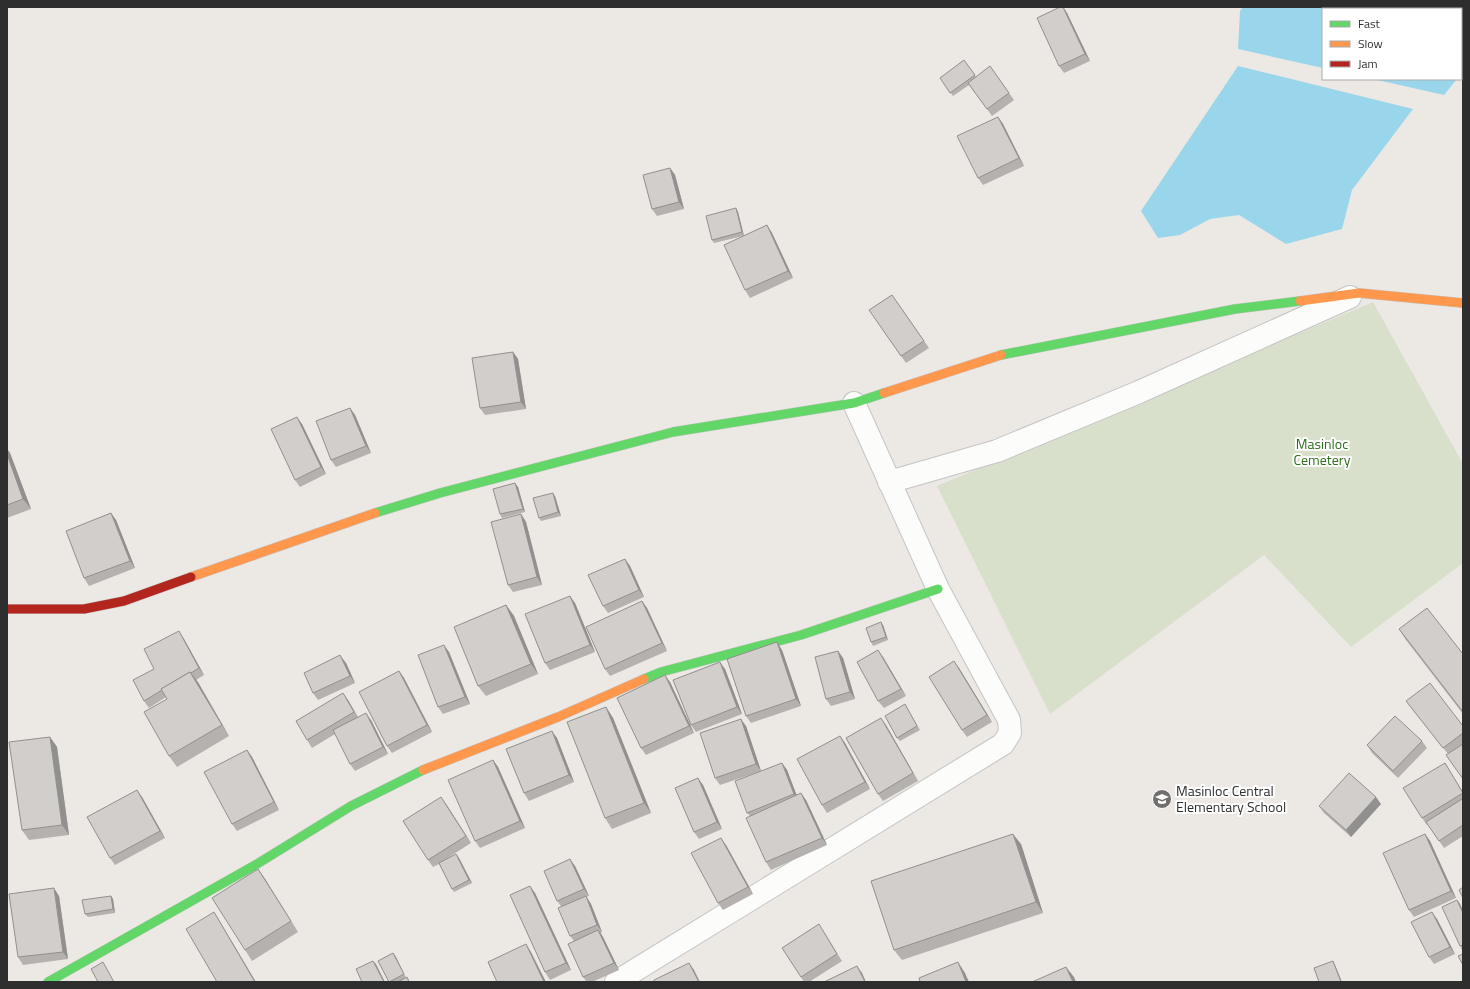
<svg xmlns="http://www.w3.org/2000/svg" width="1470" height="989" font-family="'Titillium Web',sans-serif">
<style>
.cemetery{fill:#d8e0cc}
.water{fill:#99d6ec}
.lines{fill:none;stroke-linecap:round;stroke-linejoin:round}
.street-casing{stroke:#c5c4c5;stroke-width:24}
.fast-casing{stroke:#c5c4c5;stroke-width:10}
.slow-casing{stroke:#c5c4c5;stroke-width:10}
.jam-casing{stroke:#c5c4c5;stroke-width:10}
.street{stroke:#fcfcfb;stroke-width:22}
.fast{stroke:#63d668;stroke-width:9}
.slow{stroke:#ff974d;stroke-width:9}
.jam{stroke:#b3261e;stroke-width:9}
.wall{fill:#b4b1af}
.shaded-wall{fill:#92908e}
.building{fill:#d1cecb;stroke:#92908e}
.labels{text-anchor:middle;stroke-width:4;stroke-linejoin:round;paint-order:stroke}
.park-label{font-size:14px;fill:#2c6e1b;stroke:#fff}
.poi-label{font-size:14px;fill:#2e2e2e;stroke:#fff;text-anchor:start}
</style>
<rect width="100%" height="100%" fill="#ece8e4"/>
<!-- cemetery -->
<polygon class="cemetery" points="1373,302 1463,464 1463,563 1351,647 1264,555 1050,714 937,486"/>
<!-- water -->
<g class="water">
<polygon points="1243,7 1463,7 1463,71 1461,73 1461,9 1323,9 1323,68 1238,49 1240,11"/>
<polygon points="1238,66 1413,109 1352,190 1342,229 1286,244 1239,215 1210,219 1180,235 1158,238 1141,211"/>
<polygon points="1373,79 1457,79 1444,95"/>
</g>
<g class="lines">
<!-- street casing -->
<g class="street-casing">
<g id="street">
<polyline points="889,482 997,451 1139,392 1350,297"/>
<polyline points="616,982 1003,744 1010,733 1009,720 938,589 854,403"/>
</g>
</g>
<!-- fast casing -->
<g class="fast-casing">
<g id="fast">
<polyline points="1001,355 1235,309 1300,301"/>
<polyline points="375,513 440,493 673,432 854,403 884,393"/>
<polyline points="644,679 661,672 801,635 938,589"/>
<polyline points="48,982 257,864 351,806 423,770"/>
</g>
</g>
<!-- slow casing -->
<g class="slow-casing">
<g id="slow">
<polyline points="1300,301 1359,293 1463,303"/>
<polyline points="884,393 1001,355"/>
<polyline points="191,577 375,513"/>
<polyline points="423,770 558,717 644,679"/>
</g>
</g>
<!-- jam casing -->
<g class="jam-casing">
<polyline id="jam" points="7,609 84,609 124,601 191,577"/>
</g>
<!-- street -->
<use href="#street" class="street"/>
<!-- fast -->
<use href="#fast" class="fast"/>
<!-- slow -->
<use href="#slow" class="slow"/>
<!-- jam -->
<use href="#jam" class="jam"/>
</g>
<!-- wall -->
<g class="wall">
<polygon points="1063,7 1067,13 1090,61 1064,73 1059,66"/>
<polygon points="964,60 976,77 990,66 1014,100 992,116 969,85 953,96 940,78"/>
<polygon points="998,117 1003,124 1024,166 983,185 978,178"/>
<polygon points="670,168 675,175 684,209 657,216 652,209"/>
<polygon points="736,208 738,212 744,236 767,225 772,233 793,278 750,298 745,290 743,236 714,243 712,240"/>
<polygon points="892,295 929,348 906,363 869,310"/>
<polygon points="513,352 518,359 526,409 485,415 480,408"/>
<polygon points="350,408 355,415 371,453 336,467 331,460"/>
<polygon points="302,424 326,474 300,487 295,480"/>
<polygon points="7,449 10,453 31,509 7,518"/>
<polygon points="518,487 525,512 502,518 500,514"/>
<polygon points="555,496 561,516 541,521 539,518"/>
<polygon points="111,513 116,520 135,568 89,586 84,578"/>
<polygon points="521,514 526,522 542,585 513,592 508,585"/>
<polygon points="625,559 630,566 644,597 608,613 603,606"/>
<polygon points="642,601 647,608 667,651 610,676 605,669"/>
<polygon points="575,603 595,652 550,670 545,663"/>
<polygon points="506,605 514,616 538,674 486,696 478,686"/>
<polygon points="883,625 888,640 873,646 871,642"/>
<polygon points="1399,629 1463,654 1463,714 1406,640"/>
<polygon points="184,639 204,675 196,680 229,736 177,767 169,756 167,699 166,697 149,708 144,701 154,669"/>
<polygon points="782,650 801,706 751,723 746,716"/>
<polygon points="838,651 843,658 855,699 831,706 826,699"/>
<polygon points="449,652 470,704 443,714 438,707"/>
<polygon points="883,657 906,696 884,708 878,701"/>
<polygon points="346,663 355,683 318,700 313,693"/>
<polygon points="959,668 992,722 967,737 962,730"/>
<polygon points="725,669 742,714 696,732 691,725"/>
<polygon points="399,671 404,678 432,732 392,753 387,746"/>
<polygon points="670,682 694,733 646,755 641,748"/>
<polygon points="348,700 358,717 371,720 388,754 355,771 350,764 335,734 312,748 307,740"/>
<polygon points="1406,701 1463,726 1463,779 1448,754"/>
<polygon points="606,707 613,718 651,813 612,829 605,818"/>
<polygon points="907,708 920,730 900,741 897,738"/>
<polygon points="886,725 918,781 883,801 878,794"/>
<polygon points="746,726 761,771 720,785 715,778"/>
<polygon points="840,736 845,743 870,789 827,813 822,805"/>
<polygon points="50,737 57,747 69,835 29,840 22,830"/>
<polygon points="557,738 574,782 529,801 524,793"/>
<polygon points="1422,741 1427,748 1398,778 1372,753 1367,745"/>
<polygon points="247,750 252,757 279,810 237,831 232,824"/>
<polygon points="493,760 498,767 525,828 480,848 475,841"/>
<polygon points="782,763 787,770 796,795 806,800 827,845 771,870 766,862 750,816 747,813"/>
<polygon points="1445,763 1463,792 1463,836 1444,848 1428,825 1427,825 1422,818"/>
<polygon points="703,785 722,829 699,839 694,832"/>
<polygon points="142,797 165,838 115,865 110,858"/>
<polygon points="446,804 471,843 443,861 459,858 472,883 454,892 452,889 439,864 433,867 428,860"/>
<polygon points="1381,804 1351,837 1324,813 1319,806"/>
<polygon points="1425,834 1430,841 1456,898 1414,917 1409,910"/>
<polygon points="1021,844 1043,913 902,960 894,950"/>
<polygon points="726,845 753,894 723,910 718,903"/>
<polygon points="575,866 589,896 586,897 591,904 602,932 601,933 603,937 619,970 592,982 587,982 583,977 574,941 570,936 561,906 557,901"/>
<polygon points="258,869 265,879 298,932 252,961 245,950"/>
<polygon points="535,893 571,970 550,980 545,972"/>
<polygon points="59,896 68,959 23,965 18,957"/>
<polygon points="111,896 113,899 115,913 88,917 85,914"/>
<polygon points="1457,900 1460,904 1463,911 1463,950 1462,950 1460,946"/>
<polygon points="1437,919 1455,954 1434,964 1429,957"/>
<polygon points="824,932 842,961 809,982 804,982 801,977"/>
<polygon points="393,953 396,957 406,978 407,977 410,982 389,982 378,961"/>
</g>
<!-- shaded-wall -->
<g class="shaded-wall">
<polygon points="1063,7 1067,13 1090,61 1085,54"/>
<polygon points="998,117 1003,124 1024,166 1019,158"/>
<polygon points="670,168 675,175 684,209 679,202"/>
<polygon points="736,208 738,212 744,236 742,232"/>
<polygon points="767,225 772,233 793,278 788,271"/>
<polygon points="513,352 518,359 526,409 521,402"/>
<polygon points="350,408 355,415 371,453 366,446"/>
<polygon points="297,417 302,424 326,474 321,467"/>
<polygon points="7,449 10,453 31,509 23,499 7,454"/>
<polygon points="515,483 518,487 525,512 523,509"/>
<polygon points="553,493 555,496 561,516 558,512"/>
<polygon points="111,513 116,520 135,568 130,561"/>
<polygon points="521,514 526,522 542,585 537,577"/>
<polygon points="625,559 630,566 644,597 639,590"/>
<polygon points="570,596 575,603 595,652 590,645"/>
<polygon points="642,601 647,608 667,651 662,643"/>
<polygon points="506,605 514,616 538,674 531,664"/>
<polygon points="881,622 883,625 888,640 886,637"/>
<polygon points="179,631 184,639 204,675 199,668"/>
<polygon points="777,642 782,650 801,706 796,699"/>
<polygon points="444,645 449,652 470,704 465,697"/>
<polygon points="878,650 883,657 906,696 901,689"/>
<polygon points="838,651 843,658 855,699 850,692"/>
<polygon points="340,655 346,663 355,683 350,676"/>
<polygon points="954,661 959,668 992,722 987,715"/>
<polygon points="720,662 725,669 742,714 737,707"/>
<polygon points="399,671 404,678 432,732 427,725"/>
<polygon points="190,672 198,682 229,736 222,725"/>
<polygon points="665,675 670,682 694,733 689,726"/>
<polygon points="343,693 348,700 359,720 354,712"/>
<polygon points="606,707 613,718 651,813 644,803"/>
<polygon points="366,713 371,720 388,754 383,747"/>
<polygon points="881,718 886,725 918,781 913,773"/>
<polygon points="741,719 746,726 761,771 756,764"/>
<polygon points="552,731 557,738 574,782 569,775"/>
<polygon points="840,736 845,743 870,789 865,782"/>
<polygon points="50,737 57,747 69,835 62,825"/>
<polygon points="247,750 252,757 279,810 274,802"/>
<polygon points="493,760 498,767 525,828 520,821"/>
<polygon points="782,763 787,770 799,801 794,794"/>
<polygon points="698,778 703,785 722,829 717,822"/>
<polygon points="137,790 142,797 165,838 160,831"/>
<polygon points="801,793 806,800 827,845 822,838"/>
<polygon points="441,797 446,804 471,843 466,836"/>
<polygon points="1376,797 1381,804 1351,837 1346,830"/>
<polygon points="1013,834 1021,844 1043,913 1036,902"/>
<polygon points="1425,834 1430,841 1456,898 1451,891"/>
<polygon points="721,838 726,845 753,894 748,887"/>
<polygon points="456,854 459,858 472,883 469,880"/>
<polygon points="570,859 575,866 589,896 584,889"/>
<polygon points="258,869 265,879 298,932 291,921"/>
<polygon points="530,886 535,893 571,970 566,963"/>
<polygon points="54,888 59,896 68,959 63,952"/>
<polygon points="111,896 113,899 115,913 113,909"/>
<polygon points="586,896 591,904 602,932 597,925"/>
<polygon points="1457,900 1460,904 1463,911 1463,913"/>
<polygon points="214,912 219,920 256,982 255,982"/>
<polygon points="1432,912 1437,919 1455,954 1450,947"/>
<polygon points="598,930 603,937 619,970 614,963"/>
<polygon points="526,944 531,952 546,982 544,982"/>
<polygon points="393,953 396,957 406,978 404,974"/>
<polygon points="373,961 376,964 385,982 384,982"/>
<polygon points="1333,961 1335,965 1342,982 1341,982"/>
<polygon points="958,962 965,973 969,982 966,982"/>
<polygon points="689,963 694,970 700,982 699,982"/>
<polygon points="857,966 862,973 866,982 865,982"/>
<polygon points="1066,967 1074,977 1076,982 1073,982"/>
</g>
<!-- building -->
<g class="building">
<polygon points="1060,7 1063,7 1085,54 1059,66 1037,18"/>
<polygon points="964,60 975,75 950,93 940,78"/>
<polygon points="990,66 1009,93 987,109 968,83"/>
<polygon points="998,117 1019,158 978,178 957,136"/>
<polygon points="670,168 679,202 652,209 643,175"/>
<polygon points="736,208 742,232 712,240 706,216"/>
<polygon points="767,225 788,271 745,290 724,245"/>
<polygon points="892,295 924,341 901,356 869,310"/>
<polygon points="513,352 521,402 480,408 472,358"/>
<polygon points="350,408 366,446 331,460 316,421"/>
<polygon points="297,417 321,467 295,480 271,429"/>
<polygon points="7,454 23,499 7,505"/>
<polygon points="515,483 523,509 500,514 493,489"/>
<polygon points="553,493 558,512 539,518 533,498"/>
<polygon points="111,513 130,561 84,578 66,531"/>
<polygon points="521,514 537,577 508,585 491,522"/>
<polygon points="625,559 639,590 603,606 588,575"/>
<polygon points="570,596 590,645 545,663 525,614"/>
<polygon points="642,601 662,643 605,669 586,627"/>
<polygon points="506,605 531,664 478,686 454,627"/>
<polygon points="1427,608 1463,654 1463,712 1399,629"/>
<polygon points="881,622 886,637 871,642 866,628"/>
<polygon points="179,631 199,668 191,673 190,672 161,689 162,690 144,701 133,680 154,669 144,649"/>
<polygon points="777,642 796,699 746,716 727,659"/>
<polygon points="444,645 465,697 438,707 418,655"/>
<polygon points="878,650 901,689 878,701 857,662"/>
<polygon points="838,651 850,692 826,699 815,657"/>
<polygon points="340,655 350,676 313,693 304,673"/>
<polygon points="954,661 987,715 962,730 929,677"/>
<polygon points="720,662 737,707 691,725 673,680"/>
<polygon points="399,671 427,725 387,746 359,692"/>
<polygon points="190,672 222,725 169,756 144,712 167,699 161,689"/>
<polygon points="665,675 689,726 641,748 617,698"/>
<polygon points="1430,683 1463,726 1463,733 1443,748 1406,701"/>
<polygon points="343,693 354,712 307,740 296,721"/>
<polygon points="905,704 917,726 897,738 885,716"/>
<polygon points="606,707 644,803 605,818 567,722"/>
<polygon points="366,713 383,747 350,764 333,730"/>
<polygon points="1395,716 1422,741 1393,771 1367,745"/>
<polygon points="881,718 913,773 878,794 846,738"/>
<polygon points="741,719 756,764 715,778 700,733"/>
<polygon points="552,731 569,775 524,793 506,749"/>
<polygon points="840,736 865,782 822,805 797,759"/>
<polygon points="50,737 62,825 22,830 9,742"/>
<polygon points="1463,744 1463,779 1446,755"/>
<polygon points="247,750 274,802 232,824 204,772"/>
<polygon points="493,760 520,821 475,841 448,780"/>
<polygon points="782,763 794,794 747,813 735,781"/>
<polygon points="1445,763 1463,793 1422,818 1403,788"/>
<polygon points="1349,773 1376,797 1346,830 1319,806"/>
<polygon points="698,778 717,822 694,832 675,788"/>
<polygon points="137,790 160,831 110,858 87,817"/>
<polygon points="801,793 822,838 766,862 746,818"/>
<polygon points="441,797 466,836 428,860 403,821"/>
<polygon points="1462,799 1463,800 1463,825 1439,841 1426,822"/>
<polygon points="1013,834 1036,902 894,950 871,881"/>
<polygon points="1425,834 1451,891 1409,910 1383,853"/>
<polygon points="721,838 748,887 718,903 691,853"/>
<polygon points="456,854 469,880 452,889 439,863"/>
<polygon points="570,859 584,889 557,901 544,871"/>
<polygon points="258,869 291,921 245,950 212,898"/>
<polygon points="530,886 566,963 545,972 510,895"/>
<polygon points="1463,887 1463,898 1459,890"/>
<polygon points="54,888 63,952 18,957 9,894"/>
<polygon points="111,896 113,909 85,914 82,900"/>
<polygon points="586,896 597,925 570,936 558,908"/>
<polygon points="1457,900 1463,913 1463,945 1460,946 1442,907"/>
<polygon points="214,912 255,982 217,982 186,929"/>
<polygon points="1432,912 1450,947 1429,957 1411,922"/>
<polygon points="819,924 837,954 801,977 782,948"/>
<polygon points="598,930 614,963 583,977 568,944"/>
<polygon points="526,944 544,982 497,982 488,962"/>
<polygon points="393,953 404,974 389,982 378,961"/>
<polygon points="1463,954 1463,965 1458,956"/>
<polygon points="373,961 384,982 362,982 356,969"/>
<polygon points="1333,961 1341,982 1319,982 1314,968"/>
<polygon points="103,962 114,982 98,982 91,969"/>
<polygon points="958,962 966,982 920,982 919,978"/>
<polygon points="689,963 699,982 654,982 654,980"/>
<polygon points="857,966 865,982 824,982"/>
<polygon points="1066,967 1073,982 1032,982"/>
<polygon points="407,977 409,982 398,982"/>
</g>
<!-- icons -->
<defs>
<g id="school-disc" transform="scale(1)"><circle r="9.5" fill="#706f6e" stroke="#fff"/><path d="M0-5L7-2L0 1L-7-2ZM-4 1L0 2.5L4 1V4Q0 6-4 4Z" fill="#fff"/></g>
</defs>
<g fill-rule="evenodd">
<use href="#school-disc" x="1162" y="799"/>
</g>
<g class="labels">
<!-- park labels -->
<g class="park-label">
<text x="1322" y="449">Masinloc<tspan x="1322" dy="16">Cemetery</tspan></text>
</g>
<!-- poi labels -->
<g class="poi-label">
<text x="1176" y="796">Masinloc Central<tspan x="1176" dy="16">Elementary School</tspan></text>
</g>
</g>
<!-- border -->
<rect width="1470" height="989" fill="none" stroke="#2e2e2e" stroke-width="16"/>
<!-- legend -->
<rect x="1322" y="8" width="140" height="72" fill="#ffffff" stroke="#ababab"/>
<rect x="1330" y="21" width="20" height="6" fill="#63d668" stroke="#ababab"/>
<text x="1358" y="28" font-size="12" fill="#2e2e2e">Fast</text>
<rect x="1330" y="41" width="20" height="6" fill="#ff974d" stroke="#ababab"/>
<text x="1358" y="48" font-size="12" fill="#2e2e2e">Slow</text>
<rect x="1330" y="61" width="20" height="6" fill="#b3261e" stroke="#ababab"/>
<text x="1358" y="68" font-size="12" fill="#2e2e2e">Jam</text>
</svg>
